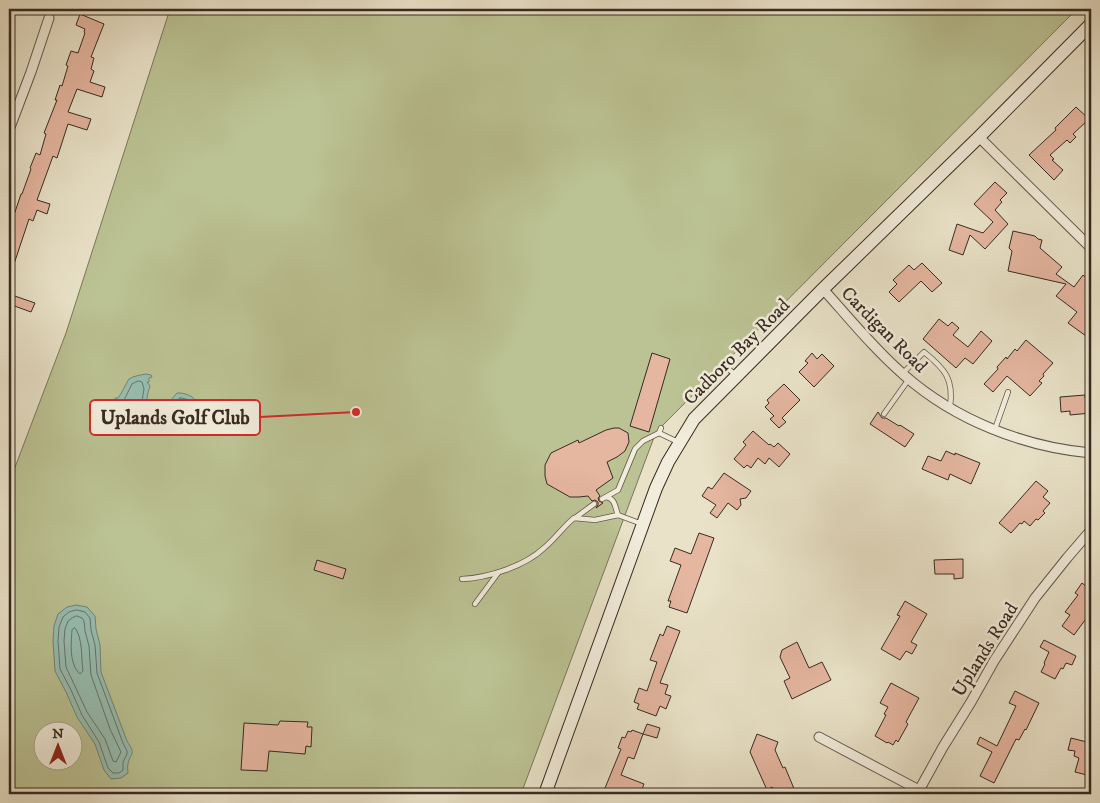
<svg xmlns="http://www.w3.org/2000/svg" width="1100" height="803" font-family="'IM FELL DW Pica',serif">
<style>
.green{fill:#bbc293;stroke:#7a765a;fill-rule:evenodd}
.water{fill:#98beb1;stroke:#728378}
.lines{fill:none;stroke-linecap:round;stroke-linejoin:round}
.shore{stroke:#68746a;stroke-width:1}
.building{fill:#e5b6a0;stroke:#382b22}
.service-casing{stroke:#64594c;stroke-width:6}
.minor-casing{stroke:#64594c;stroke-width:11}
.secondary-casing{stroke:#382b22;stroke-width:14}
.service{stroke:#f1ecdb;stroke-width:4.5}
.minor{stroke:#f1ecdb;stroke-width:9}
.secondary{stroke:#f1ecdb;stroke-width:12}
.labels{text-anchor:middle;stroke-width:5;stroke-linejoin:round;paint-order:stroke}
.street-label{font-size:19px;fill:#382b22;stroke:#f1ecdb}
.leader{fill:none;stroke:#d62828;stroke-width:2}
.callout-dot{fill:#d62828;stroke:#f1ecdb;stroke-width:2}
.callout{fill:#f1ecdb;stroke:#d62828;stroke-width:2}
.callout-label{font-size:20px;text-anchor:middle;font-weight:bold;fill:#382b22}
</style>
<rect width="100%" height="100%" fill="#e9e2c8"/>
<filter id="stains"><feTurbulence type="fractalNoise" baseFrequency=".004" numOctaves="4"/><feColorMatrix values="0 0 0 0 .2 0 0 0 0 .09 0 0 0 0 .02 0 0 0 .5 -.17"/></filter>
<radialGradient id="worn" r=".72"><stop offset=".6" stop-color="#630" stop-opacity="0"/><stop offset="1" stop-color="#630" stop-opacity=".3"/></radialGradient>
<!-- green -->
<path class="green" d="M170 9H1077L656 432 521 794H9V483L66 333ZM42 730H72V760H42Z"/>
<!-- water -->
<g class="water">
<path d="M146 374 151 375 152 377 149 378V382H147L150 386C149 390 147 395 147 399 147 407 157 409 164 409 169 404 172 398 177 393 193 392 209 408 191 419L188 416C183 418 178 416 172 416 164 417 157 419 148 418 139 416 126 408 115 404V398H118C122 393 126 383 129 379 133 376 141 375 146 374Z"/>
<path d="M76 605 87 607 95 616 96 629 100 645 101 672 127 741C137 756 130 752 128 764 127 767 128 770 128 773L121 778 111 779 104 770 95 744 77 717 66 692 55 671 53 641 54 626 58 614 67 607Z"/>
</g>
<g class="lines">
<!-- shore -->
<g class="shore">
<polygon points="139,381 142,382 144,389 142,401 146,409 144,411 125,402 124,400 132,384"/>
<path d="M180 398C187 398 191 401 194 408L192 411 184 412 173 410C171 406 177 400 180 398Z"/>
<polygon points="77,610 85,612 90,618 91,630 95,645 97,673 123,743 127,751 127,754 123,762 123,770 119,773 113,773 108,768 99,742 82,715 71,690 60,669 58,641 59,627 63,617 69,612"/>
<polygon points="77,616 82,618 84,621 85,631 89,646 91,675 110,729 121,752 116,762 113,761 105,739 87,712 66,667 64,641 65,629 68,621 72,618"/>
<path d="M75 628C83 638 81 658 83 671L80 674C69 664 71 644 72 630Z"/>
</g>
</g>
<!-- building -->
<g class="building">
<polygon points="80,14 104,24 91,57 94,58 91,69 94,71 90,82 105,87 102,97 77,89 68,112 91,119 87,130 68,124 57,158 53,156 37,200 50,204 47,214 37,210 33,221 29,219 10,276 9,276 9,230 21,194 22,194 31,169 30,168 36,153 40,155 46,134 44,133 57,100 55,100 60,85 62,86 68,66 66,65 71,51 78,53 85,33 84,32 85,29 76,25"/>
<polygon points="1076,107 1089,119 1073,134 1076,137 1070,143 1067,140 1050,155 1054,159 1052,160 1063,170 1054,180 1029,155 1056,130 1055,128"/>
<polygon points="995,182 1007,193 1000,200 1002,202 995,210 1008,224 985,249 970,235 963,255 949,250 957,224 983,233 993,222 974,204"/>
<polygon points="1013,231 1035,236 1038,239 1042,240 1040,248 1062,267 1056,274 1074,287 1083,275 1091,282 1091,329 1086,336 1068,323 1077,312 1056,296 1066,284 1008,271 1012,251 1009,248"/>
<polygon points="922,263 942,283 932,292 921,281 899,302 889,292 897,284 893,280 909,265 914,270"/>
<polygon points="9,294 35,303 31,312 9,304"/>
<polygon points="939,319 948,326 952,322 959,328 953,335 968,347 981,331 992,341 973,364 965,358 956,368 923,339"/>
<polygon points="1026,340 1053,363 1043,374 1044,376 1039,381 1042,383 1030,396 1007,376 993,392 984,384 998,369 997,367 1006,357 1007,359 1015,349 1017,351"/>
<polygon points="652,353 670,359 649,432 630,426"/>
<polygon points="812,353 817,359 822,354 834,366 814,387 799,372 808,363 805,361"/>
<polygon points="784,384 800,400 782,418 786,422 779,428 770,419 774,416 765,407 769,403 767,400"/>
<polygon points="1085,395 1085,398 1091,398 1091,413 1070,415 1070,411 1061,412 1060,397"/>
<polygon points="878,412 882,418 886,418 899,426 900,425 914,434 905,447 870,424"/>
<polygon points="614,428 619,428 628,433 629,442 625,451 617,457 607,462 613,478 596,490 600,496 598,498 599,501 603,503 596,508 598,505 598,502 595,500 592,501 588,496 579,497 570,497 547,484 545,476 545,465 551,453 578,440 579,443 606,430"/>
<polygon points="753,431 769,445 770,444 774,447 778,443 790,454 779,467 769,458 765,464 758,458 751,468 747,465 744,468 734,459 746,445 743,442"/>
<polygon points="946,451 955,455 955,453 980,463 971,484 950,474 948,480 922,469 928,456 941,461"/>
<polygon points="724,473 751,491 746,498 740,499 741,505 737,510 728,503 717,518 710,513 716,505 702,496 708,487 712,489"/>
<polygon points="1036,481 1048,491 1043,497 1050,503 1043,511 1045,513 1038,520 1036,519 1030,526 1024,521 1022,524 1020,523 1011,533 999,523"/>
<polygon points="699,533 714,538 687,613 669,607 671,601 668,601 681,565 670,561 675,548 691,554"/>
<polygon points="963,559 963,578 954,579 954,574 935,574 934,560"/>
<polygon points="317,560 346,569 343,579 314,570"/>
<polygon points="1082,583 1091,590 1091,612 1074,635 1062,626 1070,615 1065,612 1078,595 1075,593"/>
<polygon points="905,601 927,614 911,642 917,645 912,654 906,651 900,660 881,649 900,616 897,615"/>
<polygon points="667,626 680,631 660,683 668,685 665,694 671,696 666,709 660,706 656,716 637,709 639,704 634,702 639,688 647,691 657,662 650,660 660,634 663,636"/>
<polygon points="1044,640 1076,656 1072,665 1066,663 1063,669 1061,668 1055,679 1041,672 1045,664 1044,663 1049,652 1040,647"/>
<polygon points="797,642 809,668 822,662 831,680 792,699 784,681 790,678 780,657 782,650"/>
<polygon points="891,683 919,698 906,722 908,724 898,742 896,740 893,745 888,742 887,743 875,736 886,715 884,714 888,707 880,703"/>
<polygon points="1015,691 1039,703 1026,730 1025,729 1019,740 1016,739 994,783 980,776 992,752 977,744 980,737 997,746 1016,706 1009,703"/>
<polygon points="280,721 308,722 307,727 312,727 311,747 306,746 305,754 269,751 267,771 241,770 244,723 278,725"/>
<polygon points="647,724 660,728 657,738 643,734"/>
<polygon points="632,730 643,734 634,759 628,757 621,775 644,784 640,794 621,794 605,788 621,749 618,748 622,737 625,738 628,731 631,732"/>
<polygon points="757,734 778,742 775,750 783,768 785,767 795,791 788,794 775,794 772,787 767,790 750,752"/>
<polygon points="1071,738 1091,743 1091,776 1075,772 1079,758 1074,756 1075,751 1068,750"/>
</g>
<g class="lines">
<!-- service casing -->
<g class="service-casing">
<g id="service">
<polyline points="723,365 736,375"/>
<path d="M902 374 924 352C945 369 954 379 950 407"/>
<polyline points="884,414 909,379"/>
<polyline points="661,428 659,433 678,442"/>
<polyline points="995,429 1008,392"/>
<path d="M606 497C615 498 615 507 618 515"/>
<polyline points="602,499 618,490 635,449 643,441 659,433"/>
<polyline points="575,518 594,504"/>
<path d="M462 579C488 578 525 566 544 548 555 539 563 527 574 518L595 520 618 515 642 524"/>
<polyline points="475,604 498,573"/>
</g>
</g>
<!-- minor casing -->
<g class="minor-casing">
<g id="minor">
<polyline points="9,130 31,72 49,18"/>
<polyline points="979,137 1089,246"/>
<path d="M823 289C849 318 874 349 904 375 955 420 1024 447 1091 453"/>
<polyline points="819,737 919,790"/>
<polyline points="917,794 943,747 971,702 994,661 1035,598 1067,558 1091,530"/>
</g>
</g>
<!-- secondary casing -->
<g class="secondary-casing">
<polyline id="secondary" points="545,794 656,488 668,462 694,419 823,289 979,137 1091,24"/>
</g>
<!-- service -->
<use href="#service" class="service"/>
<!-- minor -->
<use href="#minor" class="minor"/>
<!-- secondary -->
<use href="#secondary" class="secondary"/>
</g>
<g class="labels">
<!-- street labels -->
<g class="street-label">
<text transform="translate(885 329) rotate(45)" y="7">Cardigan Road</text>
<text transform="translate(736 351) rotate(-45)" y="7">Cadboro Bay Road</text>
<text transform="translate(984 649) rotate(-58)" y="7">Uplands Road</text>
</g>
</g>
<!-- callouts -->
<path class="leader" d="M356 412L260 417"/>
<circle class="callout-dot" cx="356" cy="412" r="5"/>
<rect class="callout" x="90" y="400" width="170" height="35" rx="5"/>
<g class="callout-label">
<text x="175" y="424">Uplands Golf Club</text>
</g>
<!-- margin -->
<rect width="1100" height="803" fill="none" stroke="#e9e2c8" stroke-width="30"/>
<rect x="10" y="10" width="1080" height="783" fill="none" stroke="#382b22" stroke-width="2.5"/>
<rect x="15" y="15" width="1070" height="773" fill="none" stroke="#382b22"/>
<!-- north arrow -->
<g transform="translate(58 746)"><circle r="24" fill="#f1ecdb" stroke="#a79f91"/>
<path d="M0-4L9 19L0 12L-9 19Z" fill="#8f2418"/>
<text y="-8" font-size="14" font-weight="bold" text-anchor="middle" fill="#382b22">N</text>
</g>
<rect width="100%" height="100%" filter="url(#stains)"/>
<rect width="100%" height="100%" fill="url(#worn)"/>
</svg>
